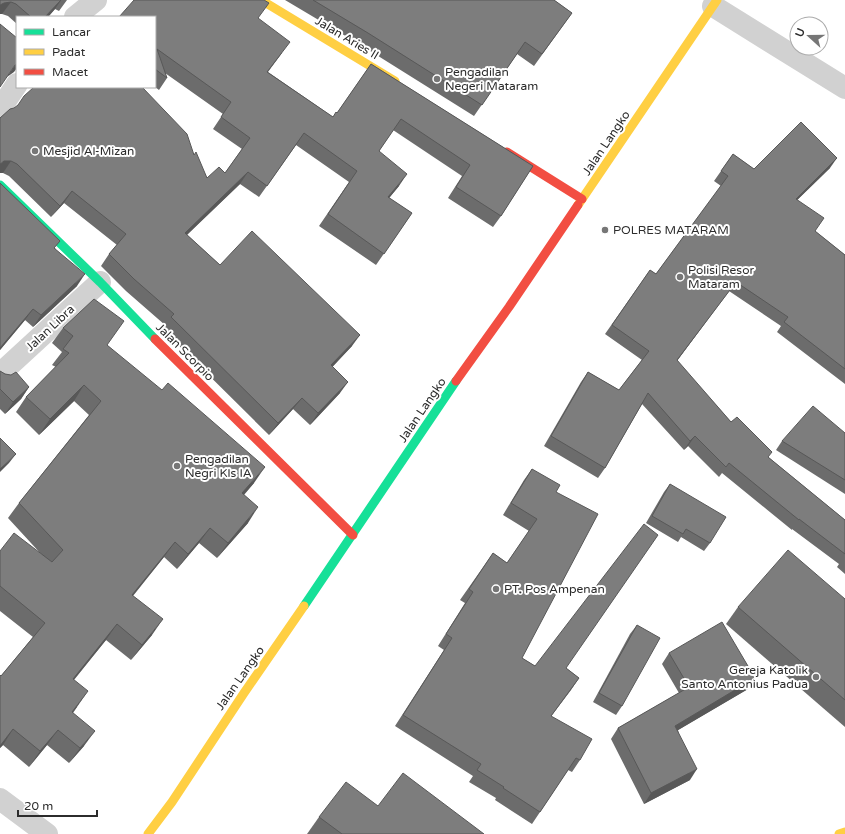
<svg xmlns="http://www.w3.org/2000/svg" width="845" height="834" font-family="'Varela Round',sans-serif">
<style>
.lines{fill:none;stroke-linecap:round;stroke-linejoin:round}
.street{stroke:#d1d1d1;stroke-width:22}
.fast{stroke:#16e098;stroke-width:9}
.slow{stroke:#ffcf43;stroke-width:9}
.jam{stroke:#f24e42;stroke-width:9}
.wall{fill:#6c6c6c}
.shaded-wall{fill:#585858}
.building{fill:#7d7d7d;stroke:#585858}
.poi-dot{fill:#767676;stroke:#fff;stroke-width:1.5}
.labels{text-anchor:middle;stroke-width:4;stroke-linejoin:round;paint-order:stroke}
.street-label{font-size:12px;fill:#2c2c2c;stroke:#fff}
.poi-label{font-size:12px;fill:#2c2c2c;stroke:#fff;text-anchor:start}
</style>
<rect width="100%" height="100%" fill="#fff"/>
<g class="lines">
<!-- street -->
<g class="street">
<polyline points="713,6 845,88"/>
<polyline points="75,17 96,0"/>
<polyline points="0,109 17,84"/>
<polyline points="0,374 100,282"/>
<polyline points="0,799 47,834"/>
</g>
<!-- fast -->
<g class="fast">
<polyline points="0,185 100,282 155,339"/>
<polyline points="304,606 456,381"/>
</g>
<!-- slow -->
<g class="slow">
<polyline points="261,0 395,81"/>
<polyline points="578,205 717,0"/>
<polyline points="148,834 172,802 244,693 304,606"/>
<polyline points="839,834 845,832"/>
</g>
<!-- jam -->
<g class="jam">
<polyline points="507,152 582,199"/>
<polyline points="155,339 353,535"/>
<polyline points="456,381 509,307 578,205"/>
</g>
</g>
<!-- wall -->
<g class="wall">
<polygon points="0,0 67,0 59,11 55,9 48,17 17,17 17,24 8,16 2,14"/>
<polygon points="285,0 554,0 572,13 534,66 517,54 474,116 359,44"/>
<polygon points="155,17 258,18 282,53 268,72 333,117 337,113 371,64 533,166 501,216 493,227 448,198 462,176 393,130 379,151 399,186 389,198 412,213 376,265 319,226 349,182 296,145 259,197 240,184 187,235 220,265 352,346 332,367 340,393 310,425 293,409 269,435 162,329 165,325 126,291 101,266 109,254 117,245 64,203 51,217 9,176 3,173 0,118 194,155 207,178 225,173 242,149 213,129 223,114 165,73 167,78 159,90 155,87"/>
<polygon points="733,154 754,169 830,168 797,200 815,231 845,255 845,384 777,332 781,326 729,291 677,361 731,422 768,457 845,520 845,574 837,567 839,564 792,529 792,530 722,473 719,477 688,446 684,450 642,404 605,468 598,478 544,446 581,382 588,372 619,390 642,360 605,334 650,270 656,274 721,186 714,181"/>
<polygon points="0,183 55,248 77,286 33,327 25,320 0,350"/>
<polygon points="63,328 107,345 254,483 244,495 248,523 217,558 199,543 177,569 164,557 133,596 152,635 131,660 106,640 74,680 77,707 73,713 84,746 69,763 47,745 29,767 3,745 0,748 0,675 1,676 33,637 0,611 0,551 42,555 8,518 19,503 89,415 74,401 39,435 16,412 26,397 56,367 52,365 62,352 52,343"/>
<polygon points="0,371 29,387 21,399 5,414 0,409"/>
<polygon points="845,433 845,494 776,450 782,441"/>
<polygon points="532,469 556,492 522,658 535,666 566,668 579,678 551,716 580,760 572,772 568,770 532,824 495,800 496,798 469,782 473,776 395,726 444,650 438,646 465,603 460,600 493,553 507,563 529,531 503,515 524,480"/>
<polygon points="670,484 710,543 704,551 681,537 678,542 646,523 664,492"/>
<polygon points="845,599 845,727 726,624 738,607"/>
<polygon points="637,625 622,706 616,715 593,702 630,634"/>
<polygon points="669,653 748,689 678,730 690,780 644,804 611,739 618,728 679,693 662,664"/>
<polygon points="378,806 484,834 307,834 319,817"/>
</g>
<!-- shaded-wall -->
<g class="shaded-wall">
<polygon points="61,0 55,9 48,17 45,17"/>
<polygon points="11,2 2,14 0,14 0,5 4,3"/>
<polygon points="17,64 17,68 14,72 7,77 15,65"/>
<polygon points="837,158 830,168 789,208 796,199"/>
<polygon points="4,161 11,161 3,173 0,173 0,164"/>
<polygon points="248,172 240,184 176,245 185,233"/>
<polygon points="407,174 399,186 380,209 388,197"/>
<polygon points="72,191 64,203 51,217 60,206"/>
<polygon points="85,274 77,286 33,327 41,315"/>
<polygon points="736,282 729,291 670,370 677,360"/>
<polygon points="33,309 25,320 0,350 0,348"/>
<polygon points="360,335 352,346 323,377 331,365"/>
<polygon points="348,382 340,393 310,425 318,413"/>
<polygon points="84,385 74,401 39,435 50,419"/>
<polygon points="29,387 21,399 5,414 13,402"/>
<polygon points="302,398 293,409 269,435 278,423"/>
<polygon points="695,436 688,446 684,450 690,441"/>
<polygon points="16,454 9,463 0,472 0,469"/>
<polygon points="265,467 254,483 231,509 242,493"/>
<polygon points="258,507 248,523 217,558 228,543"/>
<polygon points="210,528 199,543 177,569 188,554"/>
<polygon points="175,542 164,557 121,610 132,595"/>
<polygon points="163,619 152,635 131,660 142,645"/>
<polygon points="117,624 106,640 62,694 73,679"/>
<polygon points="579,678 571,690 543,727 551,716"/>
<polygon points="755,678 748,689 668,736 675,726"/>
<polygon points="88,691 77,707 61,727 72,712"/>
<polygon points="13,729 3,745 0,748 0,746"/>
<polygon points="58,730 47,745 29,767 40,751"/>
<polygon points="95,731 84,746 69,763 80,748"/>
<polygon points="697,769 690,780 644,804 651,793"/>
</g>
<!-- building -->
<g class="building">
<polygon points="0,0 61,0 45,17 31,17 16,4 11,2 4,3 0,5"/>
<polygon points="134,0 264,0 269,3 258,18 290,42 267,72 333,117 336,112 337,113 371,64 533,166 501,216 456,187 470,165 401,119 379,151 407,174 388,197 412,213 384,254 328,214 357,171 304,133 267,186 248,172 185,233 220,265 252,231 360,335 331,365 348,382 318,413 302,398 278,423 171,317 174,314 134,279 109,254 126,234 72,191 60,206 17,164 11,161 4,161 0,164 0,118 10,109 14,108 18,105 24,96 34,87 142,87 187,134 194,155 196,152 207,178 219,167 225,173 250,138 221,117 231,102 157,49 167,78 155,69 155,17 119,17"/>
<polygon points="313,0 554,0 572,13 542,54 525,42 482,105 368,33"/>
<polygon points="0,24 17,38 17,64 15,65 0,87"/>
<polygon points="801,122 837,158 796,199 824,218 815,231 845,255 845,369 784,322 788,317 736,282 677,360 731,422 737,417 772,452 768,457 845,520 845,554 799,519 799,520 729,463 726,467 695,436 690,441 648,393 605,468 551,436 588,372 619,390 649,351 612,325 650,270 656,274 728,176 721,171 733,154 754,169"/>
<polygon points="0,183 60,241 54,248 85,274 41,315 33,309 0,348"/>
<polygon points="94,299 124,321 107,345 162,390 168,383 265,467 242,493 258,507 228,543 210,528 188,554 175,542 132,595 163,619 142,645 117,624 73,679 88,691 72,712 95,731 80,748 58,730 40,751 13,729 0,746 0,675 1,676 45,623 0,586 0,551 14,533 52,562 63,550 19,503 101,401 84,385 50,419 26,397 69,353 63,349 73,336 63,328"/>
<polygon points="0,371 5,374 11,375 16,372 29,387 13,402 0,389"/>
<polygon points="813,406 845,433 845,480 782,441"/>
<polygon points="0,438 16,454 0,469"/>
<polygon points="532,469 560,485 556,492 598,514 522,658 535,666 644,524 658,535 566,668 579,678 551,716 592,739 580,760 576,758 540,812 503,788 504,787 477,770 481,764 403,715 452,638 446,634 473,592 469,589 493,553 507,563 537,519 511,503"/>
<polygon points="670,484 726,517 710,543 686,529 683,534 652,516"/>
<polygon points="788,550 845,599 845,700 738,607"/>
<polygon points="722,622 755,678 675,726 697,769 651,793 618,728 689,687 669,653"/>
<polygon points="637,625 660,638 622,706 599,693"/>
<polygon points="403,773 484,834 342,834 319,817 346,782 378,806"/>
</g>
<!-- markers -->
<g class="poi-dot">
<circle cx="437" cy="79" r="4"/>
<circle cx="35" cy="151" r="4"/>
<circle cx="605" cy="230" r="4"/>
<circle cx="680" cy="277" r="4"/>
<circle cx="177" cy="466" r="4"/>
<circle cx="496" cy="589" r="4"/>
<circle cx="816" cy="677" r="4"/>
</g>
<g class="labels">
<!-- street labels -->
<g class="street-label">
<text transform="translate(347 38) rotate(31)" y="4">Jalan Aries II</text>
<text transform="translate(606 143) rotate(-56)" y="4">Jalan Langko</text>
<text transform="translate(50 328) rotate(-43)" y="4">Jalan Libra</text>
<text transform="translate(185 352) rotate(45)" y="4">Jalan Scorpio</text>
<text transform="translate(422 410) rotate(-56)" y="4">Jalan Langko</text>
<text transform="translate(240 678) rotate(-55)" y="4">Jalan Langko</text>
</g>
<!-- poi labels -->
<g class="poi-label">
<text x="445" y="76">Pengadilan<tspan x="445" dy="14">Negeri Mataram</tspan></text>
<text x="43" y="155">Mesjid Al-Mizan</text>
<text x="613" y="234">POLRES MATARAM</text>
<text x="688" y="274">Polisi Resor<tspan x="688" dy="14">Mataram</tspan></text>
<text x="185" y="463">Pengadilan<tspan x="185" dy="14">Negri Kls IA</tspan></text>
<text x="504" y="593">PT. Pos Ampenan</text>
<text x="808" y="674" text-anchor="end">Gereja Katolik<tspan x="808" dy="14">Santo Antonius Padua</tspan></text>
</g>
</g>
<!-- legend -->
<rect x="16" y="16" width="140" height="72" fill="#ffffff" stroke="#ababab"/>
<rect x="24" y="29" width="20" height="6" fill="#16e098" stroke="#ababab"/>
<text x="52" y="36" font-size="12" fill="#2c2c2c">Lancar</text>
<rect x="24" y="49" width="20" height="6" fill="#ffcf43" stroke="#ababab"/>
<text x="52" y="56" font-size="12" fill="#2c2c2c">Padat</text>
<rect x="24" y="69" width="20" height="6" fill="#f24e42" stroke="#ababab"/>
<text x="52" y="76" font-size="12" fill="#2c2c2c">Macet</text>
<!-- north arrow -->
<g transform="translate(809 36) rotate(291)"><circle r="19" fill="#ffffff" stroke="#ababab"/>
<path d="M0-3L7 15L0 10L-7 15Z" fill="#767676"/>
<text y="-6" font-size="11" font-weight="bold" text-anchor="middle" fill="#2c2c2c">U</text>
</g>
<!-- scale -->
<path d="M18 810v6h79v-6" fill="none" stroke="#2c2c2c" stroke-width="2"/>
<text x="24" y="810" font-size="12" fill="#2c2c2c" stroke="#ffffff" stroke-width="3" paint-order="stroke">20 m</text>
</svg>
